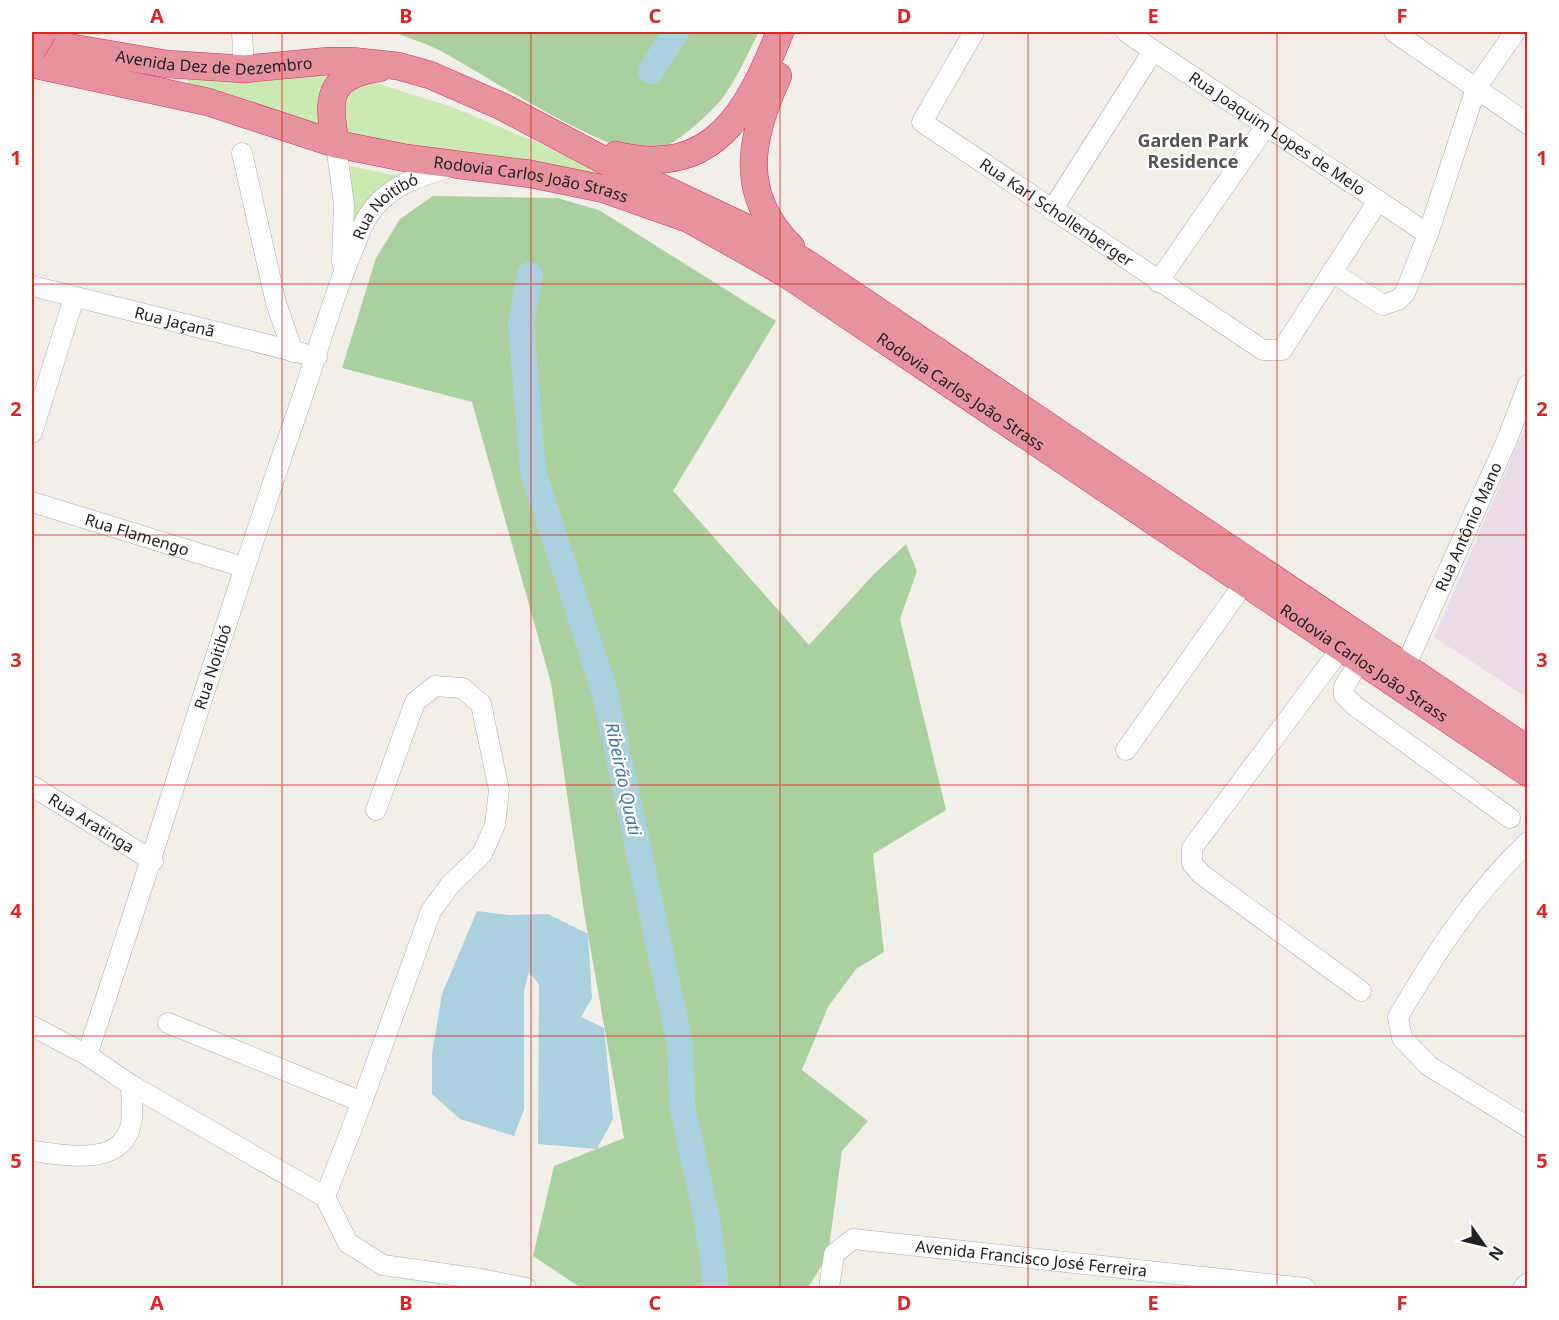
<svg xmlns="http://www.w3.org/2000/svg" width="1559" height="1320" font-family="'Noto Sans',sans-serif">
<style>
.industrial{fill:#ebdbe7}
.grass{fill:#caeab1}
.forest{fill:#abd09f}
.water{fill:#abd0de}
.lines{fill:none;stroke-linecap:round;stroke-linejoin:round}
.stream{stroke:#abd0de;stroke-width:4.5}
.river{stroke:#abd0de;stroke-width:26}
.minor-casing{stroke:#a9a9a9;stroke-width:21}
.highway-casing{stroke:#d92d60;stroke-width:28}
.minor{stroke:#fff;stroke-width:20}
.highway{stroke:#e7939f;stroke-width:27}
.highway-bridge-casing{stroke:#d92d60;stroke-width:28;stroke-linecap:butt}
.highway-bridge{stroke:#e7939f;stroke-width:27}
.grid{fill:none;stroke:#d62828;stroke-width:1.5;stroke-opacity:0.55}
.labels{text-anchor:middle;stroke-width:4.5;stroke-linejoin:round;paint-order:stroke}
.street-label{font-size:16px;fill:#222;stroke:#fff}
.neighbourhood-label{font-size:18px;font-weight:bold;fill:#555;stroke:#fff}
.water-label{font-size:18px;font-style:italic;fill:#4b76a9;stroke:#fff}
.neatline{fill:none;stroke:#d62828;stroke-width:2}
.grid-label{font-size:20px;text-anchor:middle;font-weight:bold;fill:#d62828}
</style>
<rect width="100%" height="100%" fill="#f2efe9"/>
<!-- industrial -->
<polygon class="industrial" points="1526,425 1528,426 1527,698 1434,637"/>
<!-- grass -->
<g class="grass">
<polygon points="336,75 324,130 188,83 187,80"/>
<polygon points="369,81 452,107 645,188 354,136 343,131 345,93"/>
<polygon points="350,166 399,176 347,254 354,213"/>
</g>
<!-- forest -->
<g class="forest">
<path d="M393 32H759C748 52 738 77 724 96 712 113 673 147 653 152 615 161 479 71 439 50 425 43 408 38 393 32Z"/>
<polygon points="433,196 557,198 599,210 776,321 673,491 809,645 874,574 906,544 917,571 900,619 946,810 873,854 884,952 856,969 828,1007 802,1070 868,1121 842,1151 828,1255 808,1288 581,1288 533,1256 554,1166 624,1138 584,912 551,683 472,402 342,368 376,258 400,219"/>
</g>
<!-- water -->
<polygon class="water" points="477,911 509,915 548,914 588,934 592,998 581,1017 604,1028 613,1119 597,1149 538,1144 539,984 529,972 524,990 524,1109 514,1136 460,1119 432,1094 432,1054 442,994"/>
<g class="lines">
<!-- stream -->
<polyline class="stream" points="651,71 664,32"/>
<!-- river -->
<g class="river">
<polyline points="651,71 676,32"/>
<polyline points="530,275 521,323 533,472 605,693 680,1044 682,1105 708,1224 715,1278 714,1288"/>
</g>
<!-- minor casing -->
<g class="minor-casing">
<g id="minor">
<polyline points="242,32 244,69"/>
<path id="s1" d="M974 32 922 122 1263 350H1282L1378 201"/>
<path id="s2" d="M1126 32 1428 234"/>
<polyline points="1394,32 1528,124"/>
<polyline points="336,144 344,205 342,263"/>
<polyline points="242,153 276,303 293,352"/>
<polyline points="1052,210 1153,51"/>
<polyline points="1332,272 1383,305 1398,300 1405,293 1428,234 1476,88 1515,32"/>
<polyline points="1158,282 1266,126"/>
<path id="s3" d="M32 286 317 357"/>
<polyline points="32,433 74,298"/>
<path id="s4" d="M32 502 243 567"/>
<polyline points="1342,647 1192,848 1192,863 1201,874 1361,991"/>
<polyline points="1360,660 1344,687 1344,695 1355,706 1510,818"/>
<path id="s5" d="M1405 667 1507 440 1528 385"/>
<polyline points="1126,750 1245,582"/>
<path id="s6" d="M32 786 153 861"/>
<path d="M1528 842C1474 893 1435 954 1398 1017L1402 1038 1429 1066 1528 1127"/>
<polyline points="168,1023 362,1102"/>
<polyline points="32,1026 87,1055 131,1085 325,1197 348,1243 383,1265 481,1279 526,1288"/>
<path id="s7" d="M87 1055C158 844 221 631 294 421 314 366 328 310 350 257 356 244 360 228 368 216 387 186 419 176 451 167"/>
<path d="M32 1151C67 1155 126 1169 132 1118 133 1108 131 1096 131 1085"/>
<polyline points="325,1197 362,1102 431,911 450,885 482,854 495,825 499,790 481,704 462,688 435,686 415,702 376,810"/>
<path id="s8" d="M829 1288 834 1254 853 1239 1305 1288"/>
<polyline points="1523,1288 1528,1283"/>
</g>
</g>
<!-- highway casing -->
<g class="highway-casing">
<g id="highway">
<path id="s9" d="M32 41 167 64 244 69 329 61H351L398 66 430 75 501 106 613 165 753 231 809 265 1528 750"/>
<path id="s10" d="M32 64 208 102 336 144 406 158 531 174 604 189 689 219 785 273 1528 773"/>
<path d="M778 76C750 137 737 193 791 247"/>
<path d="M336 144C327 101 326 75 379 68"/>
<path d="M616 155C714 179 748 111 780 32"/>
</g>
</g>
<!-- minor -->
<use href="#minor" class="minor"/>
<!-- highway -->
<use href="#highway" class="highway"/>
<!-- highway-bridge casing -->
<g class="highway-bridge-casing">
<polyline id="highway-bridge" points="32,50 43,32"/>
</g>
<!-- highway-bridge -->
<use href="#highway-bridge" class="highway-bridge"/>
</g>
<!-- grid -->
<path class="grid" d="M282 32V1288M531 32V1288M780 32V1288M1028 32V1288M1277 32V1288M32 284H1528M32 535H1528M32 785H1528M32 1036H1528"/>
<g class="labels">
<!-- street labels -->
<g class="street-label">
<text dy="6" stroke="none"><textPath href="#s9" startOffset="184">Avenida Dez de Dezembro</textPath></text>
<text dy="6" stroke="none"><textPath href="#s2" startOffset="182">Rua Joaquim Lopes de Melo</textPath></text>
<text dy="6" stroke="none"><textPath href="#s10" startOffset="513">Rodovia Carlos João Strass</textPath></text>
<text dy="6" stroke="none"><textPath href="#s7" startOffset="904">Rua Noitibó</textPath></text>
<text dy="6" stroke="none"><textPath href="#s1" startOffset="266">Rua Karl Schollenberger</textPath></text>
<text dy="6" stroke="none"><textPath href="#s3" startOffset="147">Rua Jaçanã</textPath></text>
<text dy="6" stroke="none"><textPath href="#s10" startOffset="999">Rodovia Carlos João Strass</textPath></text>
<text dy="6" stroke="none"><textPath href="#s5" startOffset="154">Rua Antônio Mano</textPath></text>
<text dy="6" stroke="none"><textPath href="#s4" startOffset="110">Rua Flamengo</textPath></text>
<text dy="6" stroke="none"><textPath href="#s10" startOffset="1485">Rodovia Carlos João Strass</textPath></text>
<text dy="6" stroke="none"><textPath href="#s7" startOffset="408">Rua Noitibó</textPath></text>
<text dy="6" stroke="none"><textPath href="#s6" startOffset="70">Rua Aratinga</textPath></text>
<text dy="6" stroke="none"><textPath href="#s8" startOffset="238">Avenida Francisco José Ferreira</textPath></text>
</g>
<!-- neighbourhood labels -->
<g class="neighbourhood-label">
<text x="1193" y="147">Garden Park<tspan x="1193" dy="21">Residence</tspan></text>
</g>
<!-- water labels -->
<g class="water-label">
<text transform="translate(623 779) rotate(78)" y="6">Ribeirão Quati</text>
</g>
</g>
<!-- border -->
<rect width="1559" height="1320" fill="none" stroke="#ffffff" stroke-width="66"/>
<!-- north arrow -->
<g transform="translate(1484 1245) rotate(124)" stroke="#ffffff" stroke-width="4.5" paint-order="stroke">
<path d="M0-4.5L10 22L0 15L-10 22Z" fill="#222222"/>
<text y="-9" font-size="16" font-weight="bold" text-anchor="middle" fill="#222222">N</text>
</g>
<rect x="33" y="33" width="1493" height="1254" class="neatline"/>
<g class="grid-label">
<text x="157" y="23">A</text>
<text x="406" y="23">B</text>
<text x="655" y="23">C</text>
<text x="904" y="23">D</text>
<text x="1153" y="23">E</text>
<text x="1402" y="23">F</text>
<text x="16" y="165">1</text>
<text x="1542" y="165">1</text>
<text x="16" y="416">2</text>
<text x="1542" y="416">2</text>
<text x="16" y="667">3</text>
<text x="1542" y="667">3</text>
<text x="16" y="918">4</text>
<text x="1542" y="918">4</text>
<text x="16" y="1168">5</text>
<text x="1542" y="1168">5</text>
<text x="157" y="1310">A</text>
<text x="406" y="1310">B</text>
<text x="655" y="1310">C</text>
<text x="904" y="1310">D</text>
<text x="1153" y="1310">E</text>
<text x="1402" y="1310">F</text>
</g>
</svg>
